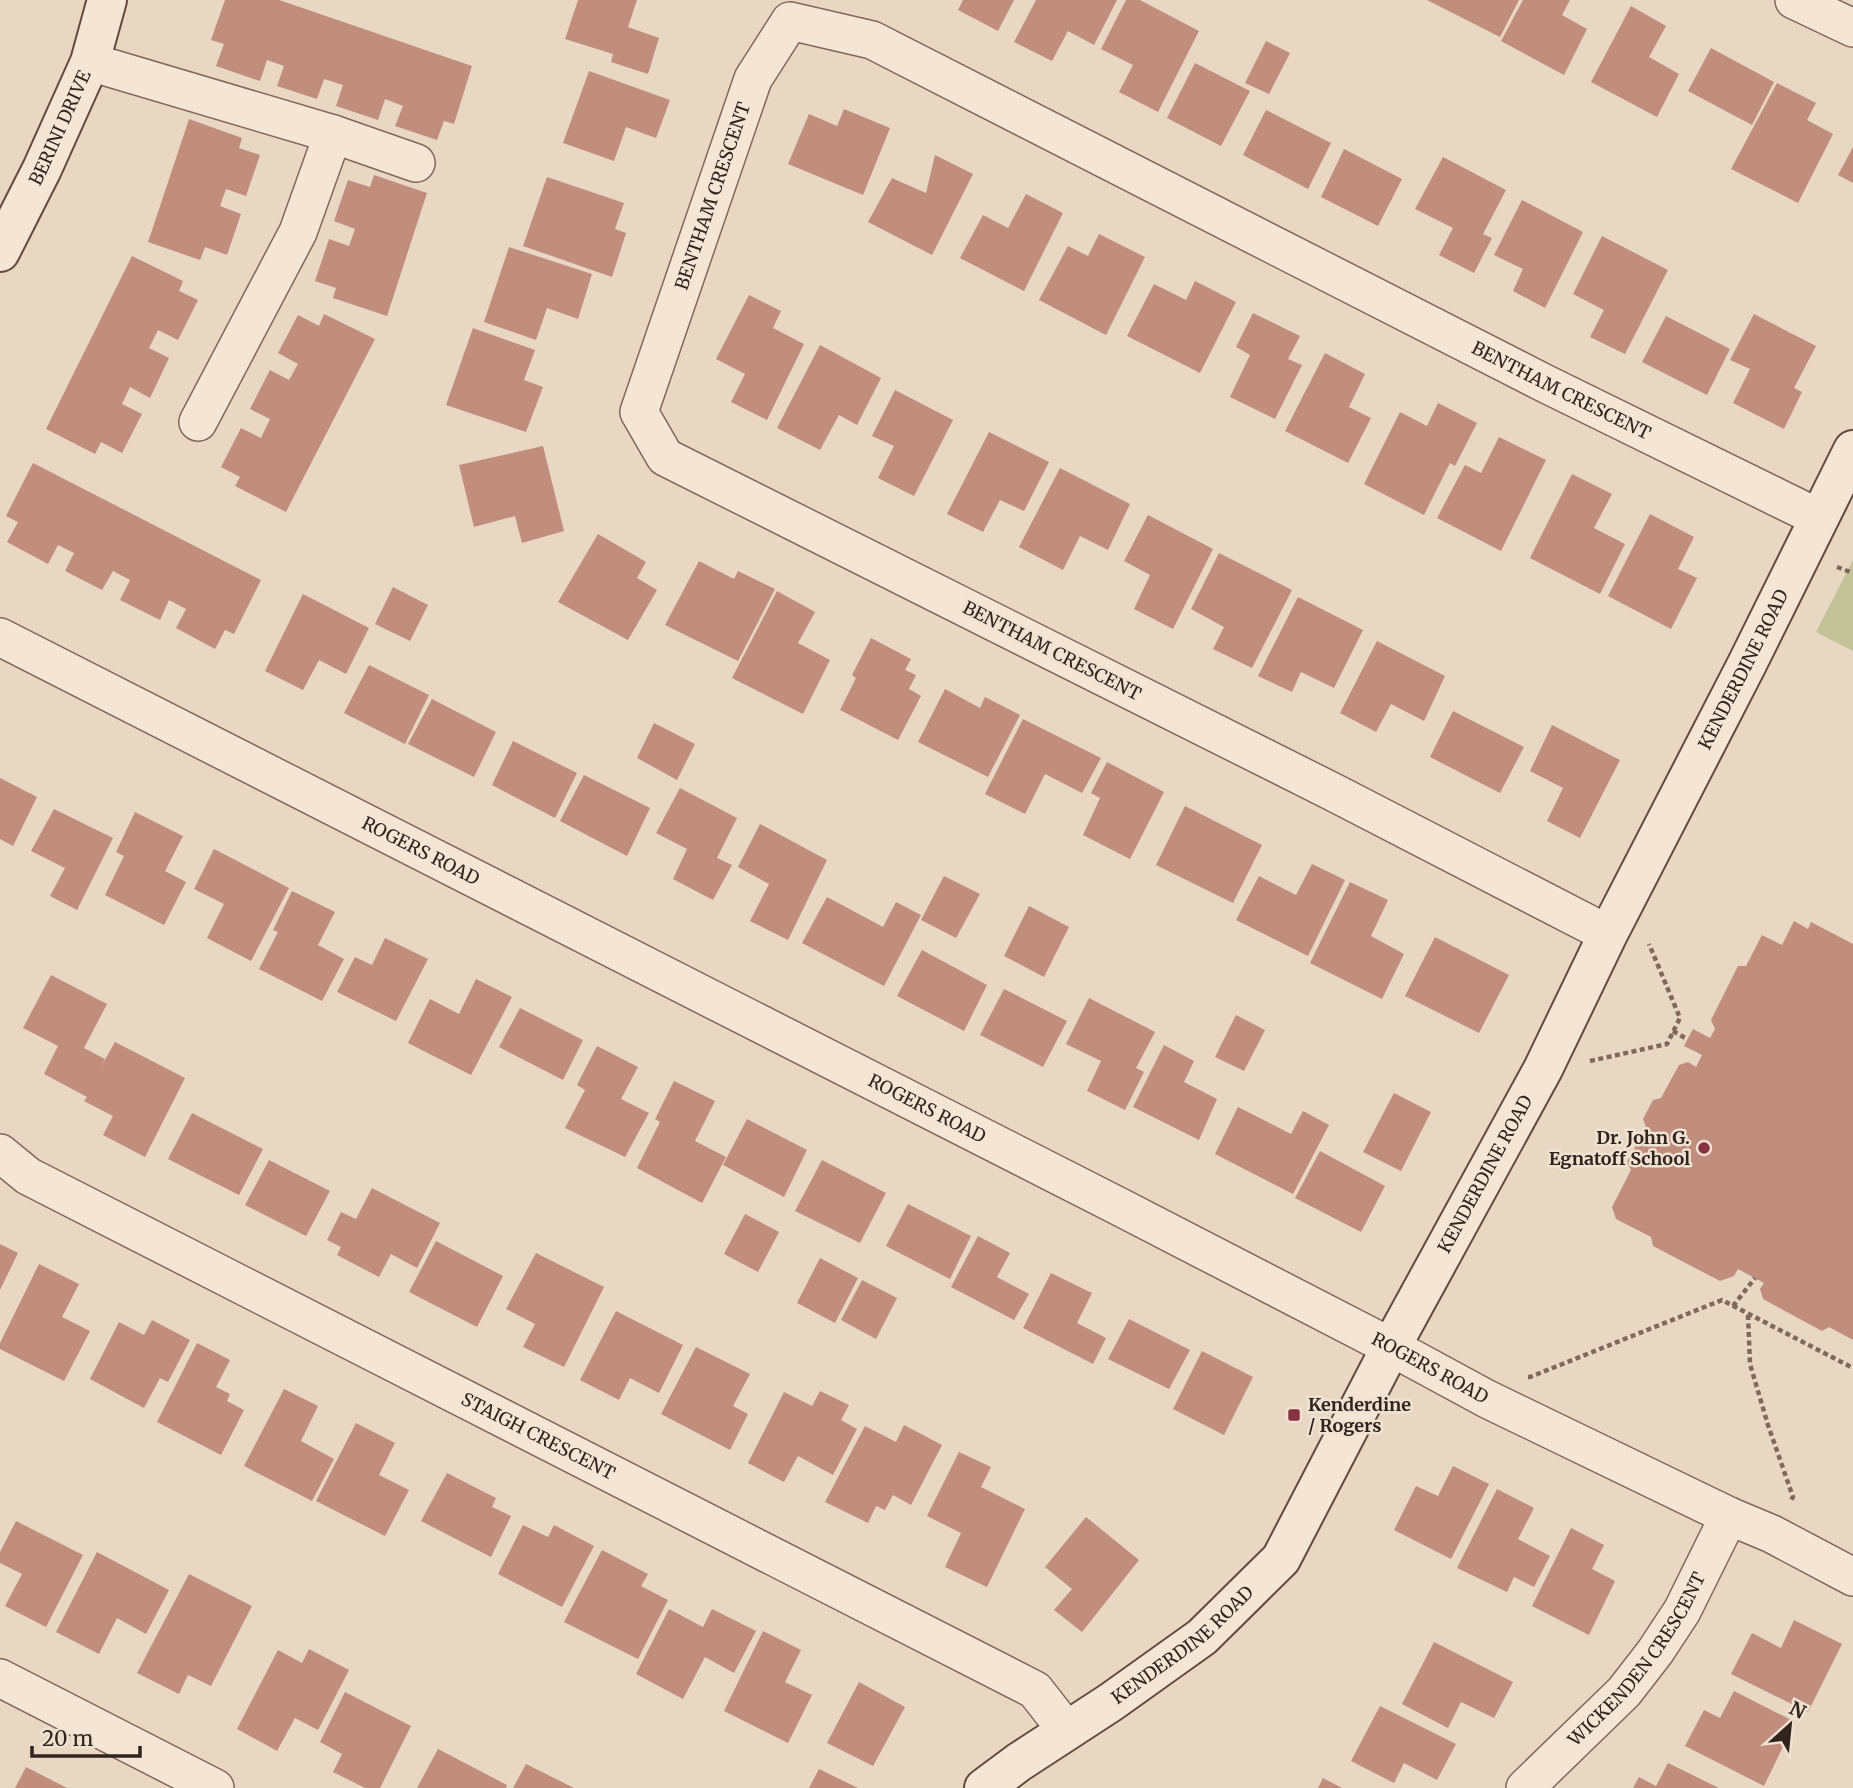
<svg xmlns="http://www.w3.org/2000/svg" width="1853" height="1788" font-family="Merriweather,serif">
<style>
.green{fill:#c4c298}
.building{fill:#c18e7d}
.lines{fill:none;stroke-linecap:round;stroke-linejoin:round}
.street-casing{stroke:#7f695c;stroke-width:40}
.secondary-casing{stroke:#614b3f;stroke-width:42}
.path{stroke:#7f695c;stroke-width:4.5;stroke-dasharray:5 3.5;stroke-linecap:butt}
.street{stroke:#f4e5d4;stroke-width:37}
.secondary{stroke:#f4e5d4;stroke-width:38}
.poi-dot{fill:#873341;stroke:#f0e2d1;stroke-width:2.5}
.labels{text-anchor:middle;stroke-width:5;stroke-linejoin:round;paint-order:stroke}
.street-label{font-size:18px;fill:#31241e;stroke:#f0e2d1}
.poi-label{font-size:18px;font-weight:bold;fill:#31241e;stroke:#f0e2d1;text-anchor:end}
</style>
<rect width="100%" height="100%" fill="#e8d7c2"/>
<!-- green -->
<polygon class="green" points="1853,560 1853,651 1816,632"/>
<!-- building -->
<g class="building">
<polygon points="225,0 279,0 472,66 454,124 444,121 437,140 395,126 403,106 385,99 378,120 336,106 343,85 324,79 317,99 277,86 284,66 267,60 260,81 216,66 224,44 211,40"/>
<polygon points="578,0 637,0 628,27 659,38 648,74 611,62 613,54 565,39"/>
<polygon points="963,0 1014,0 998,31 958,10"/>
<polygon points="1036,0 1117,0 1094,45 1068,31 1052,61 1014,42"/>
<polygon points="1126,0 1140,0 1199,31 1158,112 1119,92 1133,65 1101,49"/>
<polygon points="1427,0 1519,0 1500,37"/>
<polygon points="1523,0 1570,0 1562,15 1587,29 1564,75 1501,41"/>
<polygon points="1631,6 1666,26 1649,57 1679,74 1657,117 1591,82"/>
<polygon points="1266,41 1290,53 1269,94 1245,83"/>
<polygon points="1711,48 1774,82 1752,125 1688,91"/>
<polygon points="1195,63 1250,91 1221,146 1167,118"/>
<polygon points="589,71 670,100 656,138 626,127 614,161 563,143"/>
<polygon points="1777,83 1816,103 1807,120 1833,134 1798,203 1731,169"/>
<polygon points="844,109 890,128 863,195 788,164 809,114 837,126"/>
<polygon points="1266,110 1331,143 1308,189 1243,155"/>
<polygon points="189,119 242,138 239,148 260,155 246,196 226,189 220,206 241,214 227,255 205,247 200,260 148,242"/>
<polygon points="1853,147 1853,183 1838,175"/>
<polygon points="1344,149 1402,179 1378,226 1321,197"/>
<polygon points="935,155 973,174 932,255 868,222 892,178 926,193"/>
<polygon points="1443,157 1506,190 1483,234 1492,238 1474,273 1439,255 1453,228 1415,209"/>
<polygon points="374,175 427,193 387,316 333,298 336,288 315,281 329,239 349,246 355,229 334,221 348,180 370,187"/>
<polygon points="547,177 624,203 615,229 626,233 612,277 523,246"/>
<polygon points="1026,194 1063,213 1024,291 960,258 983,215 1008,228"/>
<polygon points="1522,200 1583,232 1545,308 1513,291 1523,269 1494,255"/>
<polygon points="1099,234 1145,257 1106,335 1039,300 1068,246 1088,256"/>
<polygon points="1602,236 1668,270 1625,354 1590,337 1604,310 1573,294"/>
<polygon points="509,247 592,274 578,319 547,308 536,340 484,322"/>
<polygon points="132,256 183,281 179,291 198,300 178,340 158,330 149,348 169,358 150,398 130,387 122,404 142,414 122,453 101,442 95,454 46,429"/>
<polygon points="1195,281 1236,302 1200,373 1127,336 1154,284 1186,300"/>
<polygon points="749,295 781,311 773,328 804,344 767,420 731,402 745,374 716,359"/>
<polygon points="1253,313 1300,336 1288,359 1302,365 1275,419 1230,397 1250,355 1236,347"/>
<polygon points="324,314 375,339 286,512 235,486 240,477 221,467 241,428 261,438 270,419 250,409 270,370 289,380 298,364 278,353 298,315 319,326"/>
<polygon points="1754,314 1816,346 1794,388 1802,392 1784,429 1733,403 1750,369 1730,360"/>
<polygon points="1666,316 1730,349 1707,395 1642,362"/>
<polygon points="473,328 535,350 524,380 543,387 526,432 446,405"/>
<polygon points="820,345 881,378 857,425 839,415 820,450 777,428"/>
<polygon points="1325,353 1365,374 1349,407 1371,418 1348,463 1285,431"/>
<polygon points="895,390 953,420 914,496 878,478 894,446 872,436"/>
<polygon points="1438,403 1477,423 1455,466 1450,463 1424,515 1364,484 1400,412 1427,426"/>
<polygon points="989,432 1049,462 1024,511 1000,500 983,532 947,514"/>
<polygon points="1499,437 1546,460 1501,551 1437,518 1465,465 1481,473"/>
<polygon points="543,446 564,531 522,543 515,516 474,527 459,465"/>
<polygon points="33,463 261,580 234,634 225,630 215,649 176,628 186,609 169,600 160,620 120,600 130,580 113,571 102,590 65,571 74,553 58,545 48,564 7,542 18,522 6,516"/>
<polygon points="1060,468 1130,504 1108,550 1080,536 1063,570 1019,547"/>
<polygon points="1572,474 1612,494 1594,528 1625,544 1600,594 1530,558"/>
<polygon points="1650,514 1694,537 1678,569 1697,578 1671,629 1608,596"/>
<polygon points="1148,515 1213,549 1173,629 1134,609 1150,575 1124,561"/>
<polygon points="598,534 646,562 637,578 657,590 628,640 558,602"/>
<polygon points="1219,553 1292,590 1252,668 1213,649 1224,627 1191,609"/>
<polygon points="699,561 734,579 738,571 775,589 738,661 665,625"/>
<polygon points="393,587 428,605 410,641 375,624"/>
<polygon points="777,591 815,612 798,643 830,660 803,714 732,678"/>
<polygon points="303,594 369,628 346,674 319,660 303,690 265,671"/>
<polygon points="1298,597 1363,630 1334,688 1301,672 1292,692 1258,676"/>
<polygon points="871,638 911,659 905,670 916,675 909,689 921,696 898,740 840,710 856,678 852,675"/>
<polygon points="1377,641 1445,676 1424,721 1391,704 1376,732 1340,713"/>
<polygon points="369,665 429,695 405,744 344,713"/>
<polygon points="945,689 980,708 985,697 1020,715 988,777 918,742"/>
<polygon points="432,699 496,732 474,777 408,744"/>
<polygon points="1453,711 1524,747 1500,793 1430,757"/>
<polygon points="1023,719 1101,758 1082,793 1045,774 1025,814 985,794"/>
<polygon points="654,723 695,744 677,780 637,758"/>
<polygon points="1552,725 1620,760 1580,838 1547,821 1563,788 1530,771"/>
<polygon points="513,741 577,773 555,818 492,785"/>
<polygon points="1107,762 1164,792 1130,859 1083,835 1100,798 1091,793"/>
<polygon points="584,775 650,808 627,856 560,821"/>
<polygon points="0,778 37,797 13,846 0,839"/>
<polygon points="680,788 737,818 717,858 732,865 713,900 673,879 687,849 656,833"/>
<polygon points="1185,806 1262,845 1233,903 1156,865"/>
<polygon points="54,809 113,838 77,910 50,896 65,868 31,851"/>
<polygon points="135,812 183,836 165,871 186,882 164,925 105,895 124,856 116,852"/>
<polygon points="760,824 827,860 788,940 750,921 769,884 738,867"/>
<polygon points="214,849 289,888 251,961 207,938 224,904 194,889"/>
<polygon points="1312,864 1345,880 1308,956 1236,920 1259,876 1296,895"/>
<polygon points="944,876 980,894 956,938 921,920"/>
<polygon points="1350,882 1388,900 1371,936 1404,954 1382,999 1310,963"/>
<polygon points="292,891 335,912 318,945 344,959 322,1001 259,969 278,932 273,930"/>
<polygon points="827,897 883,927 896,902 921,915 884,986 802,943"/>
<polygon points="1029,906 1069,927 1044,977 1004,956"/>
<polygon points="1794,921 1808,929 1811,922 1853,944 1853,1340 1829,1327 1822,1331 1763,1299 1760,1289 1764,1283 1738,1269 1734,1276 1720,1281 1653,1246 1651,1237 1616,1219 1612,1207 1631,1170 1627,1162 1646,1127 1643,1119 1653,1100 1661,1098 1679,1065 1688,1062 1696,1067 1702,1055 1684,1046 1693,1029 1710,1038 1715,1029 1711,1020 1738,966 1746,966 1762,935 1782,945"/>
<polygon points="1435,937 1509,975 1479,1033 1405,996"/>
<polygon points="385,938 428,959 396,1021 337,992 355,957 372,965"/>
<polygon points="922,950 987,985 964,1031 897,996"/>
<polygon points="51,975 107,1004 84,1048 105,1059 98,1072 115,1042 185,1078 145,1157 103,1135 113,1116 84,1101 87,1097 44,1074 58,1046 23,1028"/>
<polygon points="476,979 512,997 471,1075 408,1043 430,999 459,1014"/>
<polygon points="1004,989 1067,1021 1043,1067 980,1035"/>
<polygon points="1089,998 1155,1032 1136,1068 1144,1072 1125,1110 1087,1091 1101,1061 1066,1044"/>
<polygon points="520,1008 583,1040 563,1080 499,1047"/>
<polygon points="1236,1015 1265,1030 1244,1071 1215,1057"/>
<polygon points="1164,1045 1194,1061 1184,1082 1217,1099 1199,1140 1133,1107"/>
<polygon points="597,1046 638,1067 621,1099 649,1113 625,1157 565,1128 585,1090 577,1085"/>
<polygon points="674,1081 715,1101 695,1141 726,1157 702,1203 637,1168 660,1122 655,1119"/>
<polygon points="1394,1093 1431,1112 1401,1171 1363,1152"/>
<polygon points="1238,1107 1291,1134 1303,1111 1329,1125 1293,1194 1215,1154"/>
<polygon points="192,1113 263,1149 239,1195 168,1159"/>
<polygon points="747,1119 807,1150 784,1197 723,1165"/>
<polygon points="1320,1151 1385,1186 1361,1232 1295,1198"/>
<polygon points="269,1160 330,1191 306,1236 245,1205"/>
<polygon points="822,1160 886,1193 860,1243 795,1211"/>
<polygon points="372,1188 440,1223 417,1268 391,1254 379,1277 337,1255 341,1247 327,1240 341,1212 356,1219"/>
<polygon points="908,1204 971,1236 950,1279 886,1246"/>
<polygon points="745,1214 779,1232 758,1272 724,1254"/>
<polygon points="978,1236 1010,1253 997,1277 1029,1294 1014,1320 951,1287"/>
<polygon points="436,1241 503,1276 477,1327 409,1292"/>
<polygon points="0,1244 18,1253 0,1290"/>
<polygon points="536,1253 604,1287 564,1367 523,1347 535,1324 506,1309"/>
<polygon points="820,1258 858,1278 835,1323 797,1303"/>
<polygon points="39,1264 79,1284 62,1317 90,1331 64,1381 0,1349 0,1343"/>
<polygon points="1051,1273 1092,1293 1077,1323 1106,1338 1093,1364 1023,1328"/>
<polygon points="862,1280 897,1298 876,1339 841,1320"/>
<polygon points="616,1311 683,1345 659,1393 630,1378 619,1400 580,1380"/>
<polygon points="1129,1319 1190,1350 1169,1389 1108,1359"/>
<polygon points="152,1320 190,1340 168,1382 160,1378 144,1408 90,1379 119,1322 144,1335"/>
<polygon points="197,1343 230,1360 216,1387 230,1394 227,1401 244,1410 221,1455 157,1422"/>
<polygon points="696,1347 750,1374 733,1406 748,1414 730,1450 661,1414"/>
<polygon points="1202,1351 1253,1377 1224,1435 1173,1409"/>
<polygon points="284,1389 318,1406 301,1441 334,1459 312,1501 244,1466"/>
<polygon points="820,1391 849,1405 841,1420 857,1429 833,1475 798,1456 784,1482 748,1463 784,1392 812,1406"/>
<polygon points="356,1423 395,1443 379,1475 409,1490 385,1536 316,1501"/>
<polygon points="904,1425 942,1445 911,1505 893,1495 885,1510 876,1506 868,1523 825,1502 865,1426 896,1442"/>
<polygon points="959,1452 991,1467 981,1487 1025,1509 987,1587 945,1567 961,1533 927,1516"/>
<polygon points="1453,1466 1489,1484 1451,1559 1394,1530 1416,1486 1438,1496"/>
<polygon points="447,1473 496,1498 492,1507 511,1516 491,1557 421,1521"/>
<polygon points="1497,1489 1534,1508 1518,1539 1550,1556 1534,1587 1514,1577 1507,1592 1457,1568"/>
<polygon points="1086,1517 1139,1560 1082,1632 1054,1610 1072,1589 1045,1567"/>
<polygon points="16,1521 83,1555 46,1627 5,1606 22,1574 0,1563 0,1552"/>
<polygon points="523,1525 548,1537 554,1525 594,1546 562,1607 498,1574"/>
<polygon points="1571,1528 1604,1545 1592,1569 1615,1581 1589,1635 1532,1606"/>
<polygon points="602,1550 648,1574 641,1586 668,1600 638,1659 564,1622"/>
<polygon points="97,1552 169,1590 146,1634 117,1618 99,1654 56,1632"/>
<polygon points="189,1574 252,1606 211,1686 188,1675 179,1694 137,1673"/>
<polygon points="669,1609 703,1627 712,1609 756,1631 734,1673 705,1657 683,1699 636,1674"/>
<polygon points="1794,1620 1842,1644 1808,1712 1731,1674 1752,1633 1781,1648"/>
<polygon points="763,1631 801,1650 785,1682 812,1695 788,1743 724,1711"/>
<polygon points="1434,1642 1513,1682 1494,1718 1461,1702 1448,1728 1402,1704"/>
<polygon points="309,1649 349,1670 318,1730 295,1718 277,1751 237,1729 278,1650 302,1663"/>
<polygon points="859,1682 905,1707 873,1766 827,1743"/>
<polygon points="1734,1691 1795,1722 1764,1786 1685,1746 1704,1710 1720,1718"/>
<polygon points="345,1692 411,1726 380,1788 365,1788 333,1772 342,1754 320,1742"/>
<polygon points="1380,1706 1456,1744 1437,1780 1404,1763 1394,1783 1351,1761"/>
<polygon points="438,1749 507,1785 506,1788 417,1788"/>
<polygon points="1668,1763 1719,1788 1633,1788 1639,1777 1656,1786"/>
<polygon points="526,1764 574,1788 513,1788"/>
<polygon points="26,1767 67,1788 15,1788"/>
<polygon points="819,1769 858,1788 809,1788"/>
<polygon points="1323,1778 1342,1788 1318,1788"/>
</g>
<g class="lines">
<!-- street casing -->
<g class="street-casing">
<g id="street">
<polyline points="1794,0 1853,28"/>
<polyline points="90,62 333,134 416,163"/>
<polyline points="198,422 298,232 333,134"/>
<path id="s1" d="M0 637 1120 1207 1391 1347 1487 1399 1729 1516 1772 1534 1853 1577"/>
<path id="s2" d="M1608 934 1333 792 665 457 639 412 753 79 790 21 872 40 1544 383 1819 518"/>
<path id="s3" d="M0 1153 28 1176 1035 1690 1067 1731"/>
<polyline points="0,1678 215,1788"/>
<path id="s4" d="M1525 1788 1624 1692 1655 1652 1682 1611 1729 1516"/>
</g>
</g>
<!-- secondary casing -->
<g class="secondary-casing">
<g id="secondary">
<path id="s5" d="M0 252 42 169 90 62 107 0"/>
<path id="s6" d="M984 1788 1019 1762 1111 1702 1202 1637 1281 1559 1391 1347 1543 1069 1608 934 1747 664 1853 450"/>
</g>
</g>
<!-- path -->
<g class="path">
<polyline points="1837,567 1853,573"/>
<polyline points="1673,1031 1687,1039"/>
<polyline points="1590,1061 1667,1044 1680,1018 1649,944"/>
<polyline points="1733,1306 1755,1278"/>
<polyline points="1748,1315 1750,1364 1768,1425 1793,1497 1790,1502"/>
<polyline points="1528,1377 1530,1377 1722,1300 1853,1368"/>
</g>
<!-- street -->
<use href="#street" class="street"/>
<!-- secondary -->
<use href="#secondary" class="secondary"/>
</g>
<!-- markers -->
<g class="poi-dot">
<circle cx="1704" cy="1148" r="7"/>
<rect x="1287" y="1408" width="14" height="14" rx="3.5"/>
</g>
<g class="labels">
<!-- street labels -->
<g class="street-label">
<text dy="6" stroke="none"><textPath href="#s5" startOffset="138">BERINI DRIVE</textPath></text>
<text dy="6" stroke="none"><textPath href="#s2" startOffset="1337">BENTHAM CRESCENT</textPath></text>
<text dy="6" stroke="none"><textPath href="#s2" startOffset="2387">BENTHAM CRESCENT</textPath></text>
<text transform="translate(1052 651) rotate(27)" y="6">BENTHAM CRESCENT</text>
<text dy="6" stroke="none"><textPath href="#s6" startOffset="1379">KENDERDINE ROAD</textPath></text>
<text dy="6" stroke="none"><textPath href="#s1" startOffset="472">ROGERS ROAD</textPath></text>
<text dy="6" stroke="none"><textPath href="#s1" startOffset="1040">ROGERS ROAD</textPath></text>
<text dy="6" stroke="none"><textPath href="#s6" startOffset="812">KENDERDINE ROAD</textPath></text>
<text dy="6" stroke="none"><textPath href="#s1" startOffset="1606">ROGERS ROAD</textPath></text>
<text dy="6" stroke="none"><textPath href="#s3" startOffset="609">STAIGH CRESCENT</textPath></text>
<text dy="6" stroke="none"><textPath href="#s6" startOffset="245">KENDERDINE ROAD</textPath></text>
<text dy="6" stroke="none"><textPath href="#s4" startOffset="172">WICKENDEN CRESCENT</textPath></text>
</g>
<!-- poi labels -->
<g class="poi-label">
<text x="1690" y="1144">Dr. John G.<tspan x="1690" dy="21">Egnatoff School</tspan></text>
<text x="1308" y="1411" text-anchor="start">Kenderdine<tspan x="1308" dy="21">/ Rogers</tspan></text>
</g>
</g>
<!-- north arrow -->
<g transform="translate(1790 1725) rotate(27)" stroke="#f0e2d1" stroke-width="5" paint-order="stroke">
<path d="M0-5L12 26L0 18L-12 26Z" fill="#31241e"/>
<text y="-10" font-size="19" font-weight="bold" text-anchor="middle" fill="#31241e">N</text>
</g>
<!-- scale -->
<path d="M32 1746v10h108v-10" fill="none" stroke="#31241e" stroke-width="3.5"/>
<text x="42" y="1746" font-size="21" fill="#31241e" stroke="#f0e2d1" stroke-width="5" paint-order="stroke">20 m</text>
</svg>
